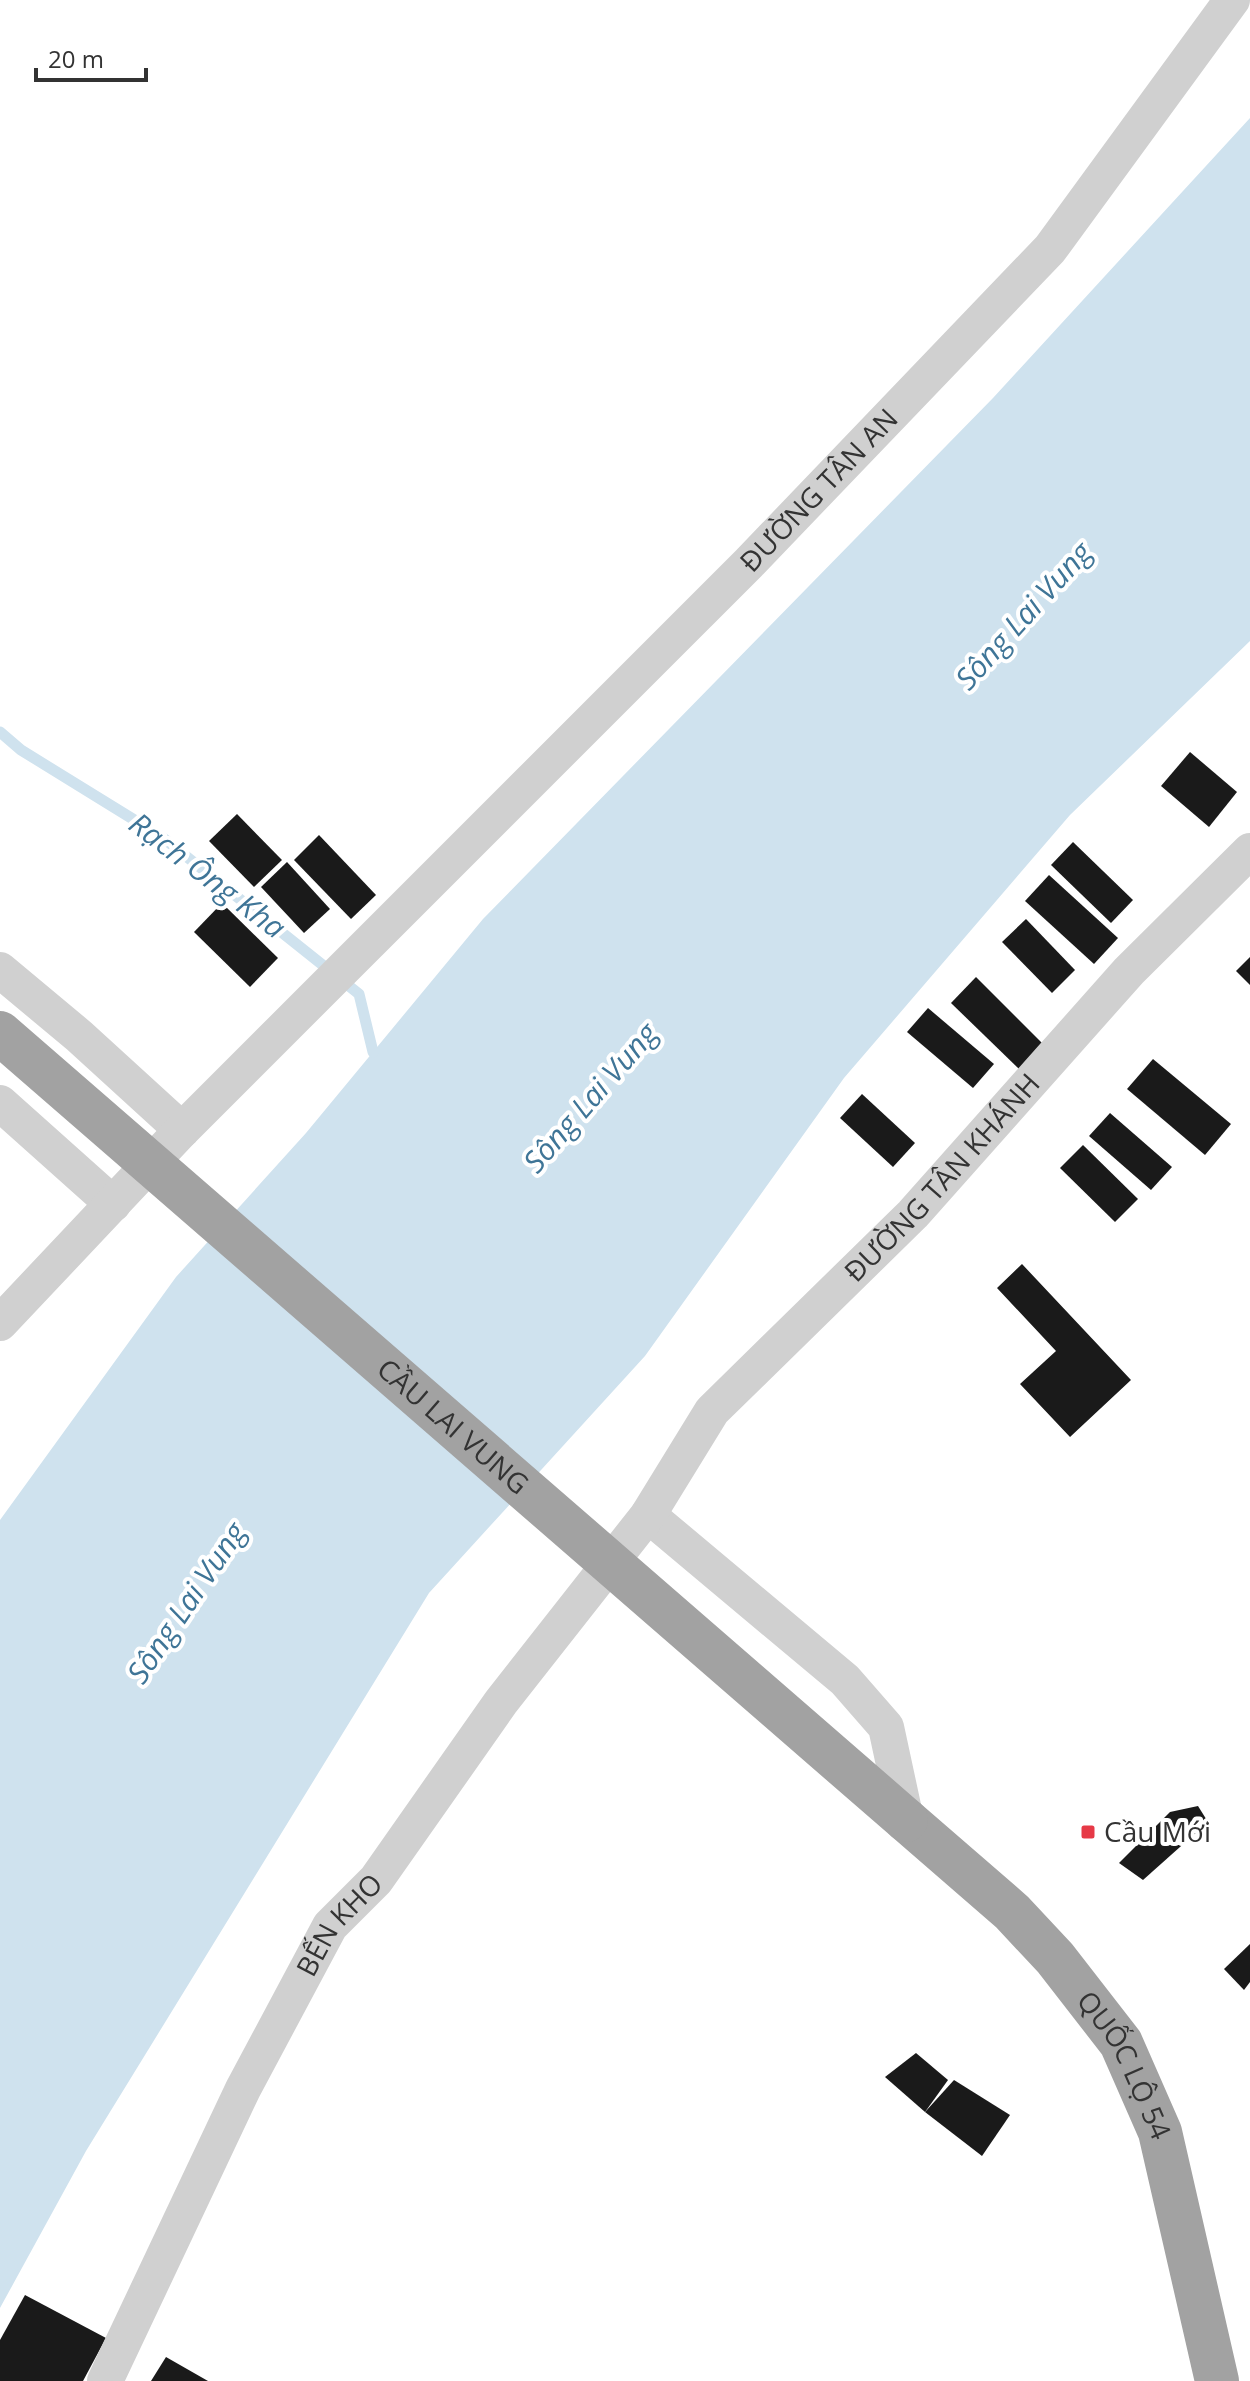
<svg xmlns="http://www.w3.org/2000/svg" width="1250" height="2381" font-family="'Open Sans',sans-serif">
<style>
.water{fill:#cfe2ee}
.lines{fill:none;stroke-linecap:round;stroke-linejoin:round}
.stream{stroke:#cfe2ee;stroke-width:11}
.building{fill:#1a1a1a}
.minor{stroke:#d0d0d0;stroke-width:36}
.trunk{stroke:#a2a2a2;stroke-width:44}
.trunk-bridge{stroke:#a2a2a2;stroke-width:44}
.poi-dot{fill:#e63946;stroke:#fff;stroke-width:3}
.labels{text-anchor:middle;stroke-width:8;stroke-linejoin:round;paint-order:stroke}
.street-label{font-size:28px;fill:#333;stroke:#fff}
.poi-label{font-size:28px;fill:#333;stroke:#fff;text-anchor:start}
.water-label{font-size:30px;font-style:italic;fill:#3f7597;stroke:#fff}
</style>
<rect width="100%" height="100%" fill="#fff"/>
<!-- water -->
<polygon class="water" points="1250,118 1250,641 1070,815 844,1078 645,1356 429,1593 86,2151 0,2308 0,1520 176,1277 306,1133 483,919 993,398"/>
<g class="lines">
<!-- stream -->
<polyline class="stream" points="0,732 21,750 162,837 359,994 373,1052"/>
</g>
<!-- building -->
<g class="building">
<polygon points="1190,752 1237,792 1209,827 1161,786"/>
<polygon points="237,814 282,860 254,887 209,841"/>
<polygon points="319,835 376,895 351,919 294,860"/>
<polygon points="1073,842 1133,900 1111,923 1051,865"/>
<polygon points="287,862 330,909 304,933 261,887"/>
<polygon points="1049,875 1118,938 1094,964 1025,901"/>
<polygon points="222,903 278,958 250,987 194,932"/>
<polygon points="1026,919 1075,970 1052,993 1002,942"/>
<polygon points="1250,957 1250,985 1236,971"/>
<polygon points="976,977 1044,1045 1020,1070 951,1003"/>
<polygon points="928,1008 994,1064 973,1088 907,1032"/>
<polygon points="1153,1059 1231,1124 1205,1155 1127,1089"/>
<polygon points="862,1094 915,1143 893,1167 840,1118"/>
<polygon points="1110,1113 1172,1167 1151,1190 1089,1136"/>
<polygon points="1083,1145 1138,1199 1115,1222 1060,1168"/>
<polygon points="1022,1264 1131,1380 1070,1437 1020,1384 1056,1351 997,1288"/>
<polygon points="1198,1806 1208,1822 1143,1880 1119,1863 1170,1812"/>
<polygon points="1250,1944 1250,1982 1244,1990 1224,1969"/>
<polygon points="916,2053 948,2080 925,2112 885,2077"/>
<polygon points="954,2080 1010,2115 982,2156 925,2112"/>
<polygon points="25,2295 106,2338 83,2381 0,2381 0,2340"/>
<polygon points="166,2357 208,2381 151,2381"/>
</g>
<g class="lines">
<!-- minor -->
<g class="minor">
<polyline points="0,970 79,1036 182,1130"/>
<polyline points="0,1103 113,1204"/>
<path id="s1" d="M0 1323 182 1130 749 563 1050 249 1232 0"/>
<polyline points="648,1515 845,1680 886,1727 906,1820"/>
<path id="s2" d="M105 2381 243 2089 330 1926 376 1880 501 1702 648 1515 712 1411 913 1214 1129 971 1250 851"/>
</g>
<!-- trunk -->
<path class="trunk" id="s3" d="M906 1820 1012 1912 1055 1958 1121 2043 1160 2132 1217 2381"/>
<!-- trunk-bridge -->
<path class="trunk-bridge" id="s4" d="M0 1033 906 1820"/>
</g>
<!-- markers -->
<rect class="poi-dot" x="1080" y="1824" width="16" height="16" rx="4"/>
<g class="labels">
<!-- street labels -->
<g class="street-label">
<text dy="10" stroke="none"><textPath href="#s1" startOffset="1168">ĐƯỜNG TÂN AN</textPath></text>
<text dy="10" stroke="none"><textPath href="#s2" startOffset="1478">ĐƯỜNG TÂN KHÁNH</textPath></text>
<text dy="10" stroke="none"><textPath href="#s4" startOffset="600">CẦU LAI VUNG</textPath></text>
<text dy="10" stroke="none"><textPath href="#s2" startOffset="514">BẾN KHO</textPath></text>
<text dy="10" stroke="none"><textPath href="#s3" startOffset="332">QUỐC LỘ 54</textPath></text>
</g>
<!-- poi labels -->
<g class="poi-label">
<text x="1104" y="1842">Cầu Mới</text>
</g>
<!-- water labels -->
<g class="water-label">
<text transform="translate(1024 616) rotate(-48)" y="10">Sông Lai Vung</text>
<text transform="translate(207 876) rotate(37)" y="10">Rạch Ông Kha</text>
<text transform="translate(591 1098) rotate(-49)" y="10">Sông Lai Vung</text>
<text transform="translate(187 1603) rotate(-56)" y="10">Sông Lai Vung</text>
</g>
</g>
<!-- scale -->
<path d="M36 68v12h110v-12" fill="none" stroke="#333333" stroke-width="4"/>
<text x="48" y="68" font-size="24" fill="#333333" stroke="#ffffff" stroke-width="6" paint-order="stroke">20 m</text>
</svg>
